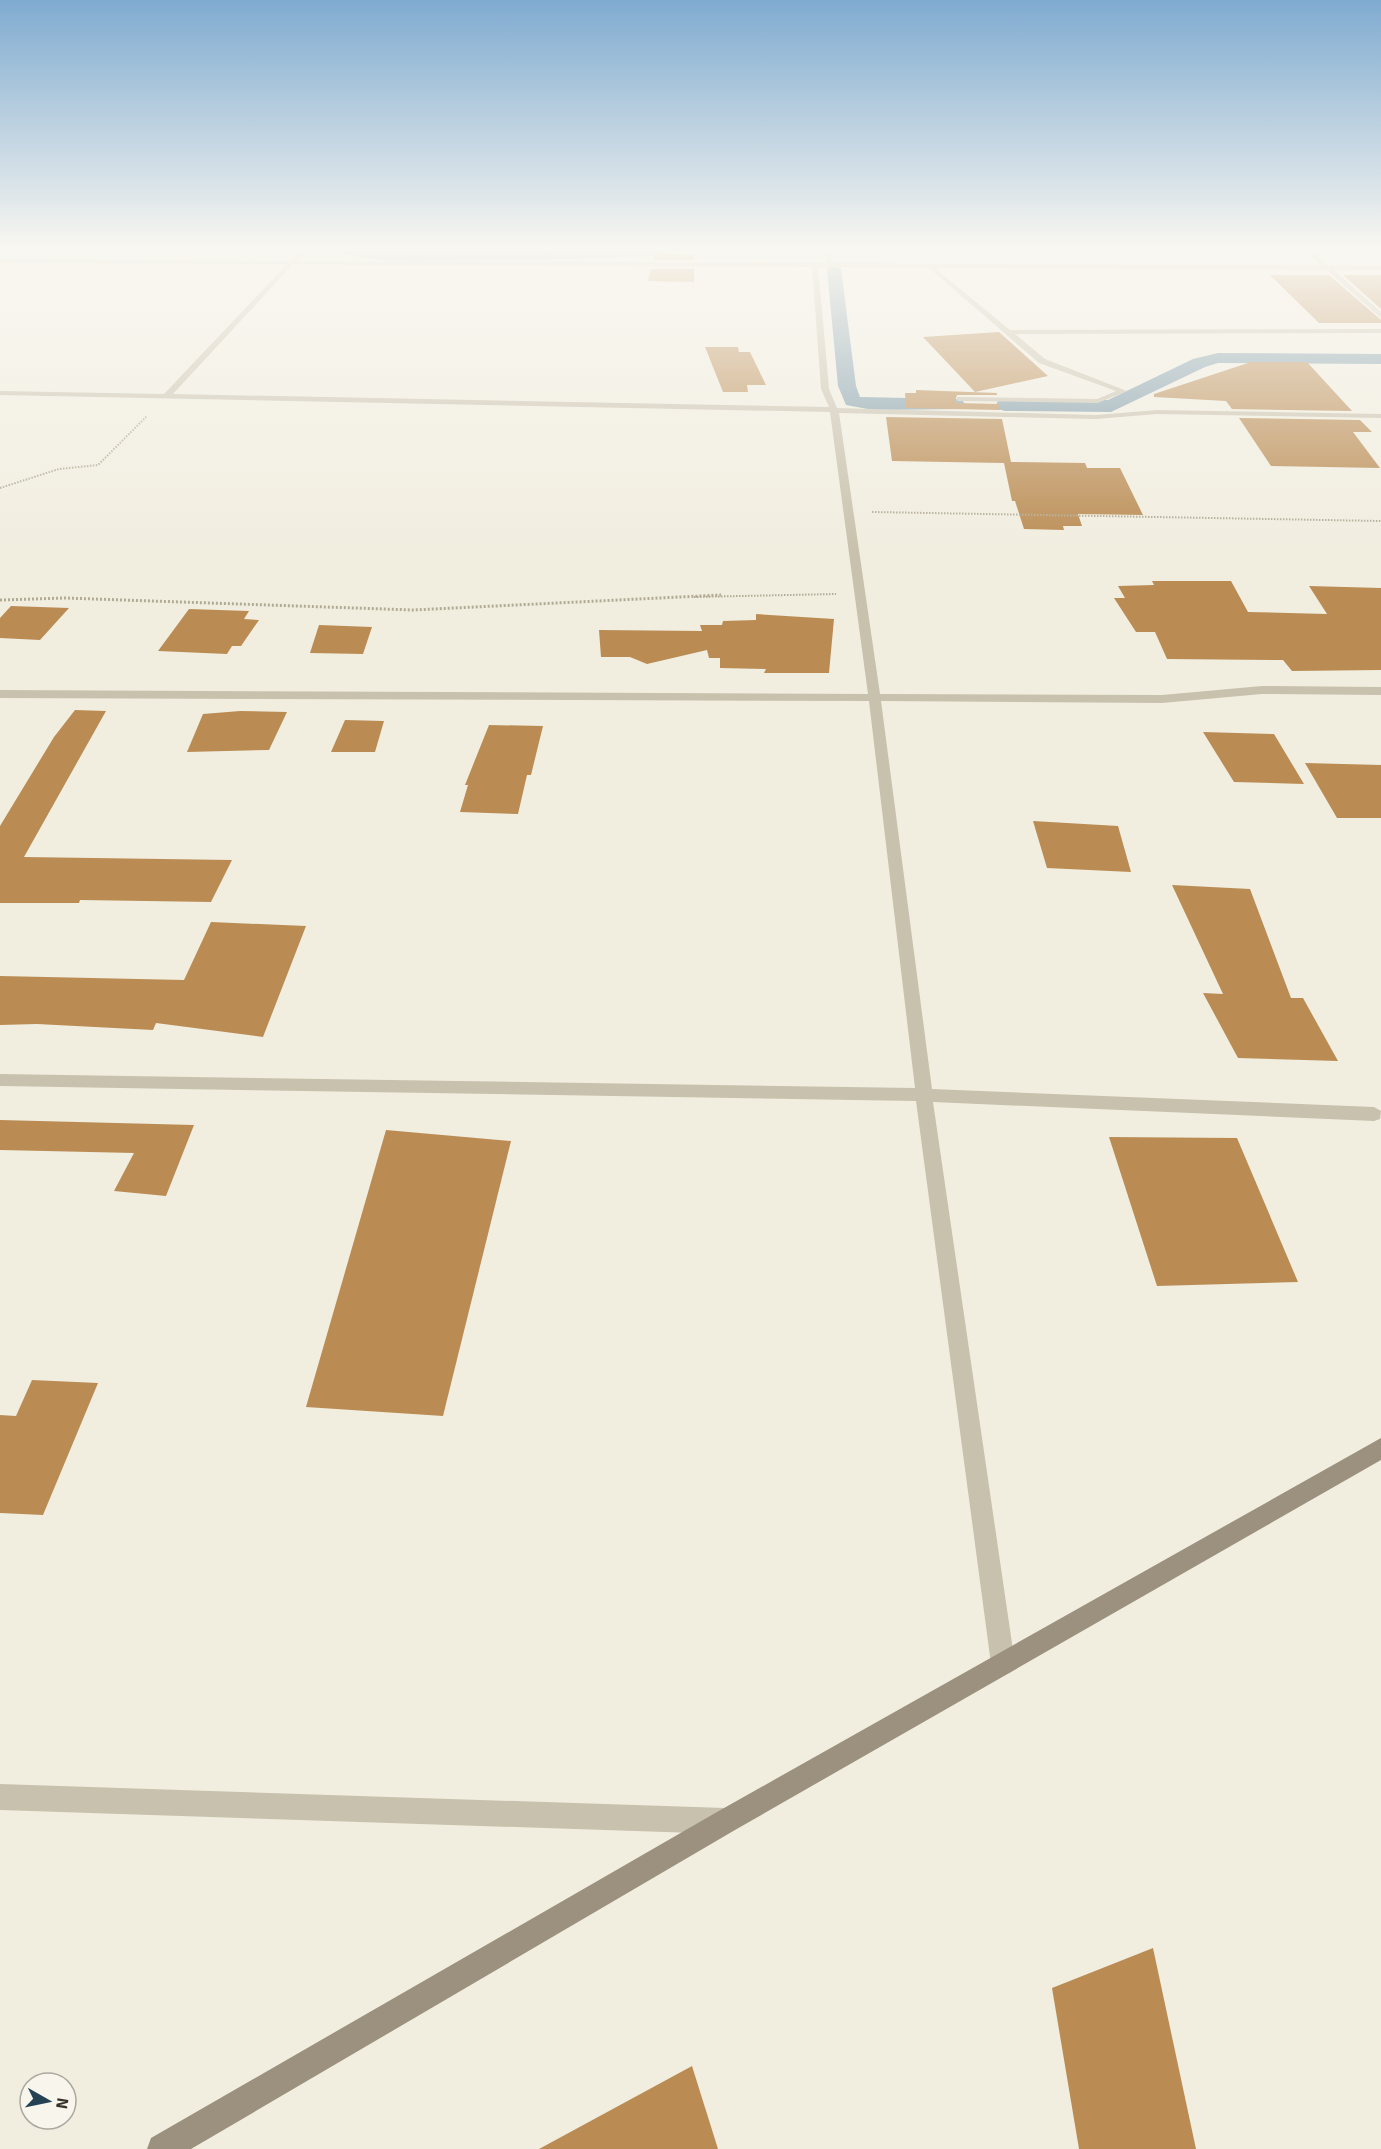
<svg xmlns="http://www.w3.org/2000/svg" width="1381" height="2149" font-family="Signika,sans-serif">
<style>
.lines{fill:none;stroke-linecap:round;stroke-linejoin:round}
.canal{fill:#819dab;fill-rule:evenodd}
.building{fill:#ba8c54}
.path-far1{stroke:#b1aa95;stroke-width:2;stroke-dasharray:1.5 1.5;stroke-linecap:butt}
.path{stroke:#b1aa95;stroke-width:3;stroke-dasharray:2 2;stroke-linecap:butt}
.service{fill:#c8c1ad;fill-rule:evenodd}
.minor{fill:#c8c1ad;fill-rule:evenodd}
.tertiary{fill:#c8c1ad;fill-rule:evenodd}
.secondary{fill:#9b917e;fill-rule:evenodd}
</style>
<rect width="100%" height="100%" fill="#f1eee0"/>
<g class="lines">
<!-- canal -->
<g class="canal">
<path d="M341 251H669L662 255C595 259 528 260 461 260 422 261 381 263 343 254Z"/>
<polygon points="834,265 841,269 856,386 860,397 956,399 963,401 965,405 963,409 873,410 846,405 838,386 827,269"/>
<polygon points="1218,353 1381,354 1381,364 1218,363 1205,367 1111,412 1005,411 998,409 996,405 998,401 1005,399 1108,400 1193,359"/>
</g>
</g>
<!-- building -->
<g class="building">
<polygon points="655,253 694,255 694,260 653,260"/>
<polygon points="651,269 694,269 694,282 648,281"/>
<polygon points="1270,275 1329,275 1381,320 1381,323 1319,323"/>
<polygon points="1343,275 1381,275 1381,309"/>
<polygon points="999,332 1048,376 975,392 923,337"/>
<polygon points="705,347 738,347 739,352 750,352 766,385 747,385 748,392 723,392"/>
<polygon points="1251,362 1307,362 1352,411 1232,409 1226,401 1154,397 1154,394"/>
<polygon points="916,390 997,393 997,395 957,395 955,401 957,403 999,404 1000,410 906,408 905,393 916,393"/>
<polygon points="886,417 1002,419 1011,462 1085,463 1087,468 1120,468 1143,515 1078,514 1082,526 1063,526 1064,530 1024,529 1015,501 1012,501 1004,463 892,461"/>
<polygon points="1239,418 1360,420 1372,432 1353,432 1380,468 1271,466"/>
<polygon points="1152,581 1231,581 1248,612 1327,614 1309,586 1381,588 1381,670 1292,671 1283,660 1167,659 1155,632 1136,632 1114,598 1125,598 1118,586 1154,585"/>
<polygon points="11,606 69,608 40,640 0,638 0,618"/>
<polygon points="189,609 249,611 244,619 259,620 241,646 232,646 227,654 158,651"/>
<polygon points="756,614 834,619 829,673 764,673 766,669 720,668 720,658 709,658 707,650 647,664 630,657 601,657 599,630 702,631 700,625 722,625 723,621 756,620"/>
<polygon points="319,625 372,627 363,654 310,653"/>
<polygon points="75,710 106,711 24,857 232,860 211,902 80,900 79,903 0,903 0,826 54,737"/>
<polygon points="240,711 287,712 269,750 187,752 203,714"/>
<polygon points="345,720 384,721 375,752 331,752"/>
<polygon points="489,725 543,726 531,775 527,775 518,814 460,812 468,785 465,785"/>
<polygon points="1203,732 1274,734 1304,784 1234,782"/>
<polygon points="1305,763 1381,765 1381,818 1337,818"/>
<polygon points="1033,821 1118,826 1131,872 1047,868"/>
<polygon points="1172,885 1250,889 1291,998 1303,998 1338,1061 1238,1058 1203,993 1223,994"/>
<polygon points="211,922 306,926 263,1037 156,1023 153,1030 37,1024 0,1025 0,976 184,980"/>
<polygon points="0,1120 194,1125 166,1196 114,1191 134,1153 0,1150"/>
<polygon points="386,1130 511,1141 443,1416 306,1407"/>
<polygon points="1109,1137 1237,1138 1298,1282 1157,1286"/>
<polygon points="32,1380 98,1383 43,1515 0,1513 0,1415 16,1416"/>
<polygon points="1153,1948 1196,2149 1079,2149 1052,1988"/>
<polygon points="692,2066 718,2149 539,2149"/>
</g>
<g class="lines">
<!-- path-far1 -->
<g class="path-far1">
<polyline points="0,488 59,469 98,465 147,416"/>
<polyline points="872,512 1381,521"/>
<polyline points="694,597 836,594"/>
</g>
<!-- path -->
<polyline class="path" points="0,600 65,598 413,610 721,595"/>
<!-- service -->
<polygon class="service" points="931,265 1010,330 1381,329 1381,333 1015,334 1045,359 1127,391 1098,403 960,401 957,401 957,397 1097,399 1116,391 1039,363 929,268"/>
<!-- minor -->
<g class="minor">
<polygon points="303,251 311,251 294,263 173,394 829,407 821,389 812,266 815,264 818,266 829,389 837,408 1096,415 1157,410 1381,414 1381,418 1157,414 1096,419 839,413 880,694 1162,695 1262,686 1381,687 1381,695 1262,694 1162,703 881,701 932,1089 1374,1107 1381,1111 1380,1119 1374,1121 933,1102 1015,1664 1011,1672 1003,1676 995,1672 991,1664 916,1101 0,1086 0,1074 915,1088 869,701 0,698 0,690 868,694 830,412 0,395 0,391 164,394 290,261"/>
<polygon points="489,251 602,251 599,253"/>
<polygon points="827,251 833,251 832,267 829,269 826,267"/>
<polygon points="1305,251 1312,251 1381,312 1381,318"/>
<polygon points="0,1784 725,1808 734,1812 738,1821 734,1830 725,1834 0,1810"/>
</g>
<!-- tertiary -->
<polygon class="tertiary" points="0,259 1381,266 1381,270 0,263"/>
<!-- secondary -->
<polygon class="secondary" points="1381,1438 1381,1460 735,1830 191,2149 147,2149 151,2138 717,1812"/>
</g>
<!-- sky -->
<linearGradient id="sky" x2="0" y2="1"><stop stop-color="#7fabd0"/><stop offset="0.45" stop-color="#f9f7f1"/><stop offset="1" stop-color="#f9f7f1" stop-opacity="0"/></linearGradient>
<rect width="1381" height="552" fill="url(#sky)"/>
<!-- north arrow -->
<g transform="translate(48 2101) rotate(99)"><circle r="28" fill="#f8f6ec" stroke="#aba89f" stroke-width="1.5"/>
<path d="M0-4.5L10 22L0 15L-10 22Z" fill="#244254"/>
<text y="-9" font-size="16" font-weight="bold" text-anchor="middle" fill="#37322b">N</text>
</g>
</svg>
